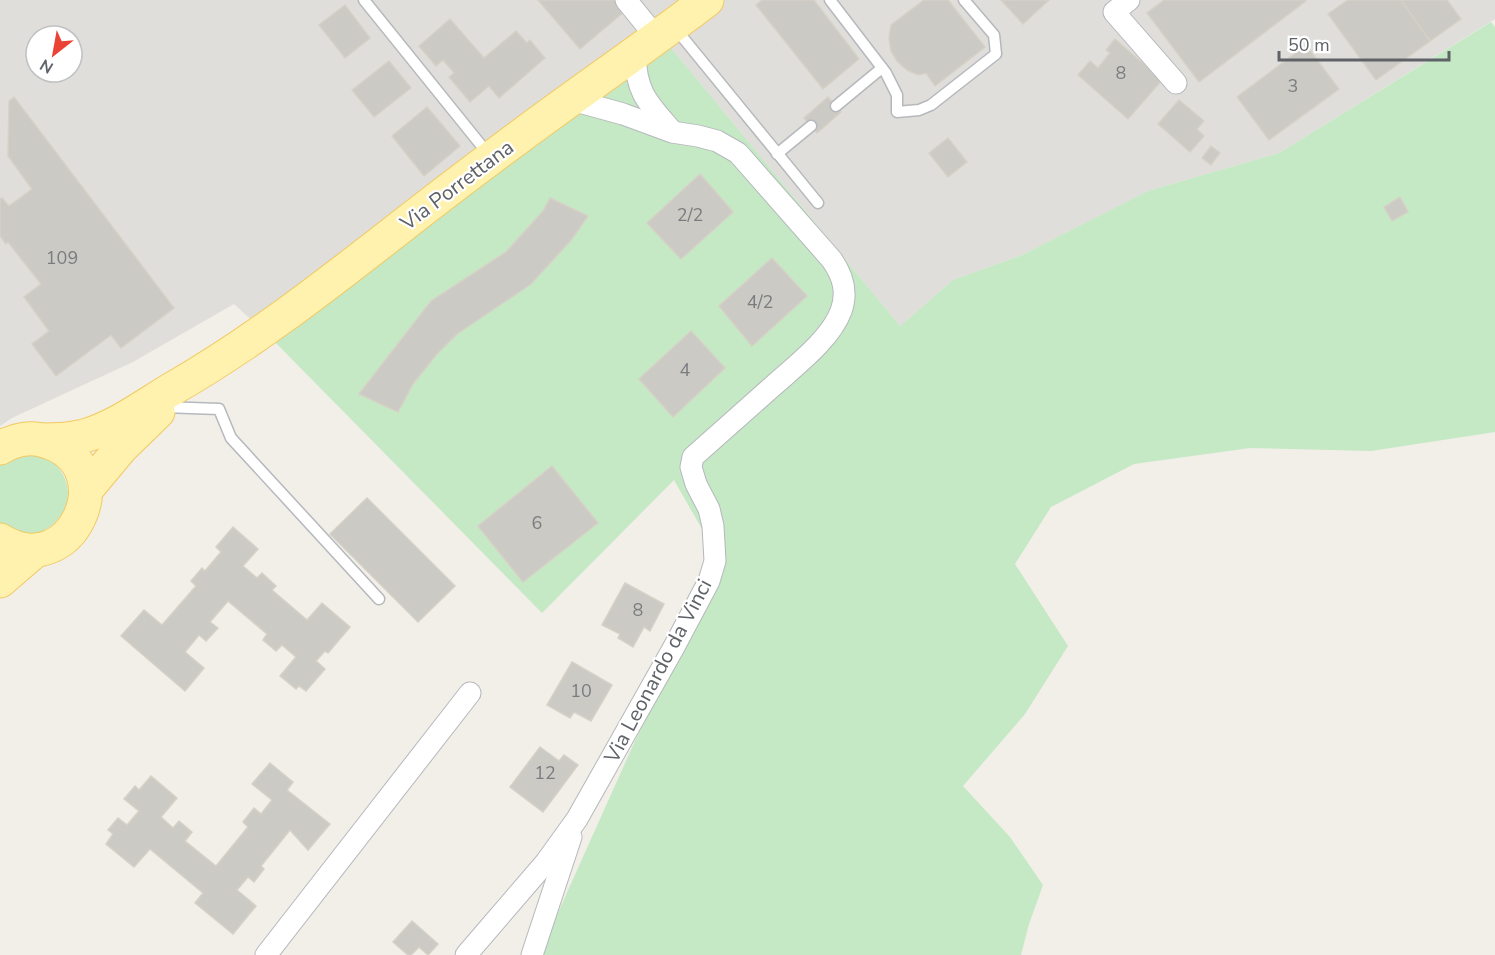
<svg xmlns="http://www.w3.org/2000/svg" width="1495" height="955" font-family="'Nunito Sans',sans-serif">
<style>
.industrial{fill:#e0deda;fill-rule:evenodd}
.green{fill:#c5e8c5}
.building{fill:#cccac5;stroke:#d6d1c6;stroke-width:1.5}
.lines{fill:none;stroke-linecap:round;stroke-linejoin:round}
.service-casing{stroke:#b5b8bc;stroke-width:13}
.minor-casing{stroke:#b5b8bc;stroke-width:23}
.primary-casing{stroke:#f2c960;stroke-width:35}
.service{stroke:#fff;stroke-width:10}
.minor{stroke:#fff;stroke-width:21}
.primary{stroke:#fff2af;stroke-width:33}
.labels{text-anchor:middle;stroke-width:4.5;stroke-linejoin:round;paint-order:stroke}
.number-label{font-size:18px;fill:#7a7d7f}
.street-label{font-size:21px;fill:#5f6368;stroke:#fff}
</style>
<rect width="100%" height="100%" fill="#f1efe8"/>
<!-- industrial -->
<path class="industrial" d="M0 0H1495V19L1279 153 1148 191 1022 255 953 280 900 326 668 44 269 336 234 304 133 362 12 418 0 426ZM36 36H72V72H36Z"/>
<!-- green -->
<g class="green">
<polygon points="1491,22 1495,27 1495,432 1371,451 1250,448 1134,464 1051,507 1015,564 1068,646 1025,714 963,786 1010,837 1043,885 1029,924 1021,955 539,955 635,741 714,584 702,529 674,480 542,613 269,336 668,44 900,326 953,280 1022,255 1148,191 1279,153"/>
<path d="M33 452C41 457 55 462 60 470 79 497 61 527 33 535L0 525V462Z"/>
</g>
<!-- building -->
<g class="building">
<polygon points="538,0 616,0 625,11 580,49"/>
<polygon points="762,0 814,0 859,59 823,89 756,5"/>
<polygon points="924,0 948,0 985,47 935,86 926,73 918,75 907,70 897,61 891,51 889,38 891,25"/>
<polygon points="1001,0 1049,0 1023,24"/>
<polygon points="1164,0 1306,0 1306,1 1199,82 1147,13"/>
<polygon points="1348,0 1401,0 1430,41 1376,80 1328,14"/>
<polygon points="1401,0 1447,0 1461,19 1430,41"/>
<polygon points="345,5 370,38 345,58 319,25"/>
<polygon points="450,19 484,58 516,31 527,43 530,40 545,58 499,98 489,86 470,102 449,77 454,73 443,60 436,66 419,46"/>
<polygon points="1115,39 1162,80 1128,119 1078,75 1090,61 1098,68 1110,53 1106,50"/>
<polygon points="1306,45 1339,89 1269,140 1237,97"/>
<polygon points="389,61 411,88 374,117 352,90"/>
<polygon points="14,97 174,308 121,348 111,335 56,376 32,344 49,331 24,297 41,284 8,242 6,244 0,236 0,199 2,198 9,206 32,189 8,156 9,101"/>
<polygon points="828,97 841,112 817,133 804,118"/>
<polygon points="1179,100 1204,121 1197,129 1204,136 1190,152 1158,124"/>
<polygon points="427,107 460,146 424,176 392,136"/>
<polygon points="948,138 967,162 948,177 929,153"/>
<polygon points="1211,146 1220,153 1211,165 1202,158"/>
<polygon points="700,174 733,212 681,259 647,223"/>
<polygon points="1400,197 1408,212 1392,221 1384,207"/>
<polygon points="550,198 588,216 572,239 531,284 457,334 436,355 413,384 398,412 359,394 431,301 506,252 543,211"/>
<polygon points="772,258 807,296 752,346 719,306"/>
<polygon points="691,331 725,368 673,417 639,379"/>
<polygon points="552,466 598,523 523,582 478,526"/>
<polygon points="367,498 455,586 418,622 330,534"/>
<polygon points="233,527 258,549 243,566 257,578 262,573 276,586 272,590 307,620 322,603 350,627 328,653 325,651 316,661 325,669 306,691 299,686 296,689 280,676 296,657 282,645 276,651 263,640 267,634 228,601 210,622 218,628 206,641 199,635 185,652 204,668 185,691 121,636 144,610 162,625 196,586 191,581 202,568 205,571 221,552 216,547"/>
<polygon points="625,583 664,604 650,631 644,627 633,647 618,638 620,634 602,625"/>
<polygon points="572,662 612,685 591,721 574,712 570,718 547,705"/>
<polygon points="540,747 559,761 564,755 578,765 543,812 510,787"/>
<polygon points="270,763 293,782 287,790 330,824 308,850 290,830 261,866 264,869 254,882 248,877 237,890 256,906 233,934 195,903 203,893 150,849 134,867 106,844 113,834 108,830 118,818 127,825 139,811 124,799 135,786 139,790 151,776 177,798 161,817 173,828 179,821 192,832 185,841 216,866 248,827 243,822 254,808 261,814 272,800 252,784"/>
<polygon points="412,921 438,944 428,955 419,947 411,955 408,955 393,942"/>
</g>
<g class="lines">
<!-- service casing -->
<g class="service-casing">
<g id="service">
<polyline points="364,0 489,155"/>
<polyline points="830,0 886,73 897,95 897,112 919,110 931,105 996,54 994,35 964,0"/>
<polyline points="675,28 818,203"/>
<polyline points="836,106 882,68"/>
<polyline points="777,154 811,126"/>
<polyline points="163,407 219,409 231,438 379,599"/>
</g>
</g>
<!-- minor casing -->
<g class="minor-casing">
<g id="minor">
<polyline points="626,0 657,38"/>
<polyline points="1129,0 1114,12 1176,83"/>
<path d="M635 54C636 93 648 103 672 131"/>
<polyline points="266,955 470,693"/>
<path d="M466 955 546 862 577 819 674 647 709 581 715 561 713 526 709 509 696 484 691 467 693 457C720 433 746 410 773 386 794 367 831 339 841 311 848 292 843 276 832 260L738 153 717 141 698 136 672 132 623 114 572 100"/>
<polyline points="532,955 571,837"/>
</g>
</g>
<!-- primary casing -->
<g class="primary-casing">
<g id="primary">
<path d="M44 440C58 440 71 439 84 436 116 427 145 405 172 389 287 323 385 236 491 158 562 104 636 54 707 0"/>
<path d="M0 448C15 439 32 436 48 442 124 467 72 585 0 540"/>
<polyline points="86,490 121,448 158,412"/>
<polyline points="0,581 36,550"/>
</g>
</g>
<!-- service -->
<use href="#service" class="service"/>
<!-- minor -->
<use href="#minor" class="minor"/>
<!-- primary -->
<use href="#primary" class="primary"/>
</g>
<g class="labels">
<!-- number labels -->
<g class="number-label">
<text x="1121" y="79">8</text>
<text x="1293" y="92">3</text>
<text x="690" y="221">2/2</text>
<text x="62" y="264">109</text>
<text x="760" y="308">4/2</text>
<text x="685" y="376">4</text>
<text x="537" y="529">6</text>
<text x="638" y="616">8</text>
<text x="581" y="697">10</text>
<text x="545" y="779">12</text>
</g>
<!-- street labels -->
<g class="street-label">
<text transform="translate(457 185) rotate(-37)" y="7">Via Porrettana</text>
<text transform="translate(658 671) rotate(-62)" y="7">Via Leonardo da Vinci</text>
</g>
</g>
<!-- north arrow -->
<g transform="translate(54 54) rotate(211)"><circle r="28" fill="#ffffff" stroke="#bfc1c3" stroke-width="1.5"/>
<path d="M0-4.5L10 22L0 15L-10 22Z" fill="#ea4335"/>
<text y="-9" font-size="16" font-weight="bold" text-anchor="middle" fill="#5f6368">N</text>
</g>
<!-- scale -->
<path d="M1279 51v9h170v-9" fill="none" stroke="#5f6368" stroke-width="3"/>
<text x="1288" y="51" font-size="18" fill="#5f6368" stroke="#ffffff" stroke-width="4.5" paint-order="stroke">50 m</text>
</svg>
